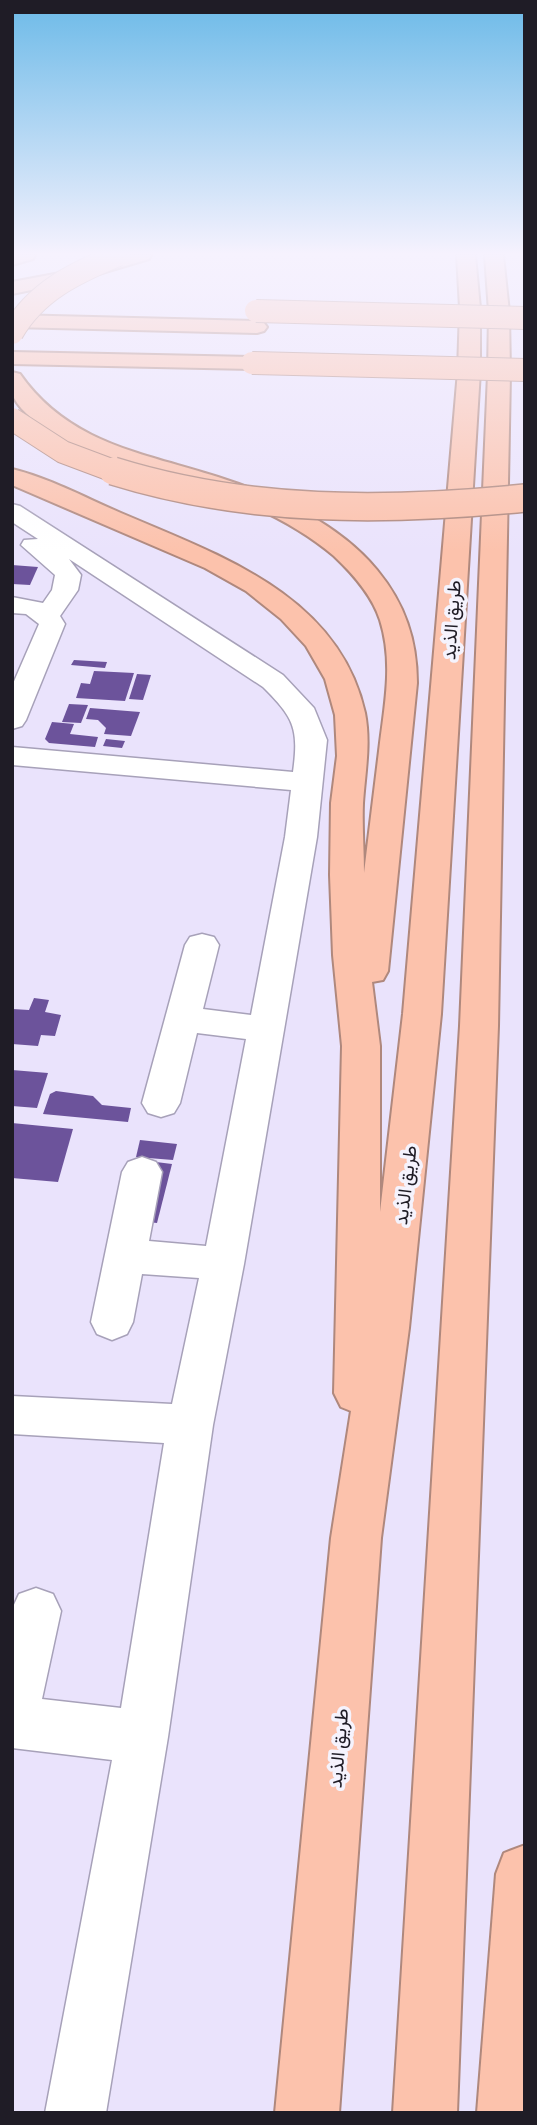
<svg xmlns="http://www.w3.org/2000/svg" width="537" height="2125" font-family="'Crimson Pro',Vazirmatn,serif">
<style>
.building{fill:#6c539b}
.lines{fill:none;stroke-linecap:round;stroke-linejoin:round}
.minor-casing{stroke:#a7a1b9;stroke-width:3}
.highway-casing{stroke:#af887d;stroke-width:4}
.minor{fill:#fff;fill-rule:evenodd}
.highway{fill:#fcc2ac;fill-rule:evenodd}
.highway-bridge-far1-casing{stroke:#af887d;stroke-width:24;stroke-linecap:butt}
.highway-bridge-casing{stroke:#af887d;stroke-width:30;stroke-linecap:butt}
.highway-bridge-far1{stroke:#fcc2ac;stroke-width:22}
.highway-bridge{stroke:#fcc2ac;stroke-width:27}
.labels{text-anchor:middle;stroke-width:7;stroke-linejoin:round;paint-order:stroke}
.street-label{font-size:19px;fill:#1f1c26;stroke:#f5f3fd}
</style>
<rect width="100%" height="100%" fill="#eae3fc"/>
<!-- building -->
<g class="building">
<polygon points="12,565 38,567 30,585 12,584"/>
<polygon points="74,660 107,662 105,668 71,665"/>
<polygon points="94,671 134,673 125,701 76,698 81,683 90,684"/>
<polygon points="137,674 151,675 143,700 129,699"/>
<polygon points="69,704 88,705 81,723 62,722"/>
<polygon points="90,708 140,712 131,736 104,734 106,728 98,720 86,719"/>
<polygon points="52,722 74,724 70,734 98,737 95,747 49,743 45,739"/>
<polygon points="106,739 125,741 122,748 103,746"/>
<polygon points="34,998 49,1000 45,1012 61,1015 55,1036 41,1035 38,1046 12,1044 12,1009 29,1010"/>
<polygon points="12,1070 48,1073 37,1108 12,1106"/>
<polygon points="56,1091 93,1096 102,1105 131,1108 128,1122 43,1114 50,1094"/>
<polygon points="12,1123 73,1129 58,1182 12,1178"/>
<polygon points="140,1140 177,1144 173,1160 136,1157"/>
<polygon points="156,1162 172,1164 157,1223 140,1221"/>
</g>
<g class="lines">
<!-- minor casing -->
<g class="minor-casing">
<path id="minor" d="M12 504 20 506 283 675 314 708 327 740 317 837 244 1264 213 1425 168 1737 106 2113H45L112 1760 12 1748V1609L19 1594 36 1588 53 1594 61 1611 42 1699 121 1708 164 1443 12 1434V1396L172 1404 199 1278 142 1274 133 1322 127 1334 112 1340 97 1334 91 1322 122 1172 128 1162 142 1157 156 1162 162 1172 149 1241 206 1246 246 1039 197 1033 180 1103 174 1113 161 1117 148 1113 142 1103 185 945 190 937 202 934 214 937 219 945 203 1009 251 1015 285 837 291 790 12 765V747L293 772C299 728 294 718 263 687L69 559 81 575 78 590 60 616 65 624 26 720 22 726 12 729V686L39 624 26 614 12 613V597L43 603 52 590 55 575 21 545 24 540 38 539 12 522Z"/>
</g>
<!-- highway casing -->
<g class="highway-casing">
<g id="highway">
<polygon points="12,255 35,255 33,259 12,265"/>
<polygon points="122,255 151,255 149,259 75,281 12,294 12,282 65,272"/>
<path d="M457 255H475L480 308V371L441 1014 409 1328 381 1538 339 2113H275L331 1538 351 1411 341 1407 334 1393 342 1046 333 955 330 875 331 803 337 756 335 715 325 679 306 646 281 619 246 591 205 568 12 485V469C49 478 86 498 121 513 219 555 339 595 365 713 371 744 365 773 363 803 362 826 364 850 364 873 369 832 374 792 379 751 384 707 394 664 380 620 372 595 353 574 334 556 295 523 246 501 198 486 149 471 97 461 53 434 40 425 22 413 14 398 10 391 12 381 12 372L20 374C69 444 143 453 218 477 277 496 337 522 377 570 405 604 417 640 417 683L388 971 383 980 372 982 380 1046V1212L403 1014 458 371 460 308Z"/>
<polygon points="485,255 503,255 509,312 510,374 498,1026 457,2113 393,2113 460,1026 488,374 489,312"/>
<polygon points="12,315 257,321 264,323 267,327 264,331 257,333 12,327"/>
<polygon points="12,352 252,357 260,358 263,363 260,368 252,369 12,364"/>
<polygon points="525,1845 525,2113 477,2113 496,1874 504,1853"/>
</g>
</g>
<!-- minor -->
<use href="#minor" class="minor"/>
<!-- highway -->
<use href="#highway" class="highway"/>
<!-- highway-bridge-far1 casing -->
<g class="highway-bridge-far1-casing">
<g id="highway-bridge-far1">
<polyline points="256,311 525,318"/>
<path d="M12 333C36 291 75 273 118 255"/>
<polyline points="252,363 525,370"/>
<polyline points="12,419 63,452 119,473"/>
</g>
</g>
<!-- highway-bridge casing -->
<g class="highway-bridge-casing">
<path id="highway-bridge" d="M113 471C248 513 386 512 525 498"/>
</g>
<!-- highway-bridge-far1 -->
<use href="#highway-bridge-far1" class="highway-bridge-far1"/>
<!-- highway-bridge -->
<use href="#highway-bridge" class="highway-bridge"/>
</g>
<!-- sky -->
<linearGradient id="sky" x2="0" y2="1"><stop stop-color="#6cbae8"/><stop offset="0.46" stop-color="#f6f2fe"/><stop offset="1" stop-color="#f6f2fe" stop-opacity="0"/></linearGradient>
<rect width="537" height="552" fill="url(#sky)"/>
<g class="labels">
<!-- street labels -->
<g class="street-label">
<text transform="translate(451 620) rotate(-86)" y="7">طريق الذيد</text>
<text transform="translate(405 1185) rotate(-83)" y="7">طريق الذيد</text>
<text transform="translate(338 1748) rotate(-85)" y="7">طريق الذيد</text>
</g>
</g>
<!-- border -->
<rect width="537" height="2125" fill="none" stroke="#1f1c26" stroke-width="28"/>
</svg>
